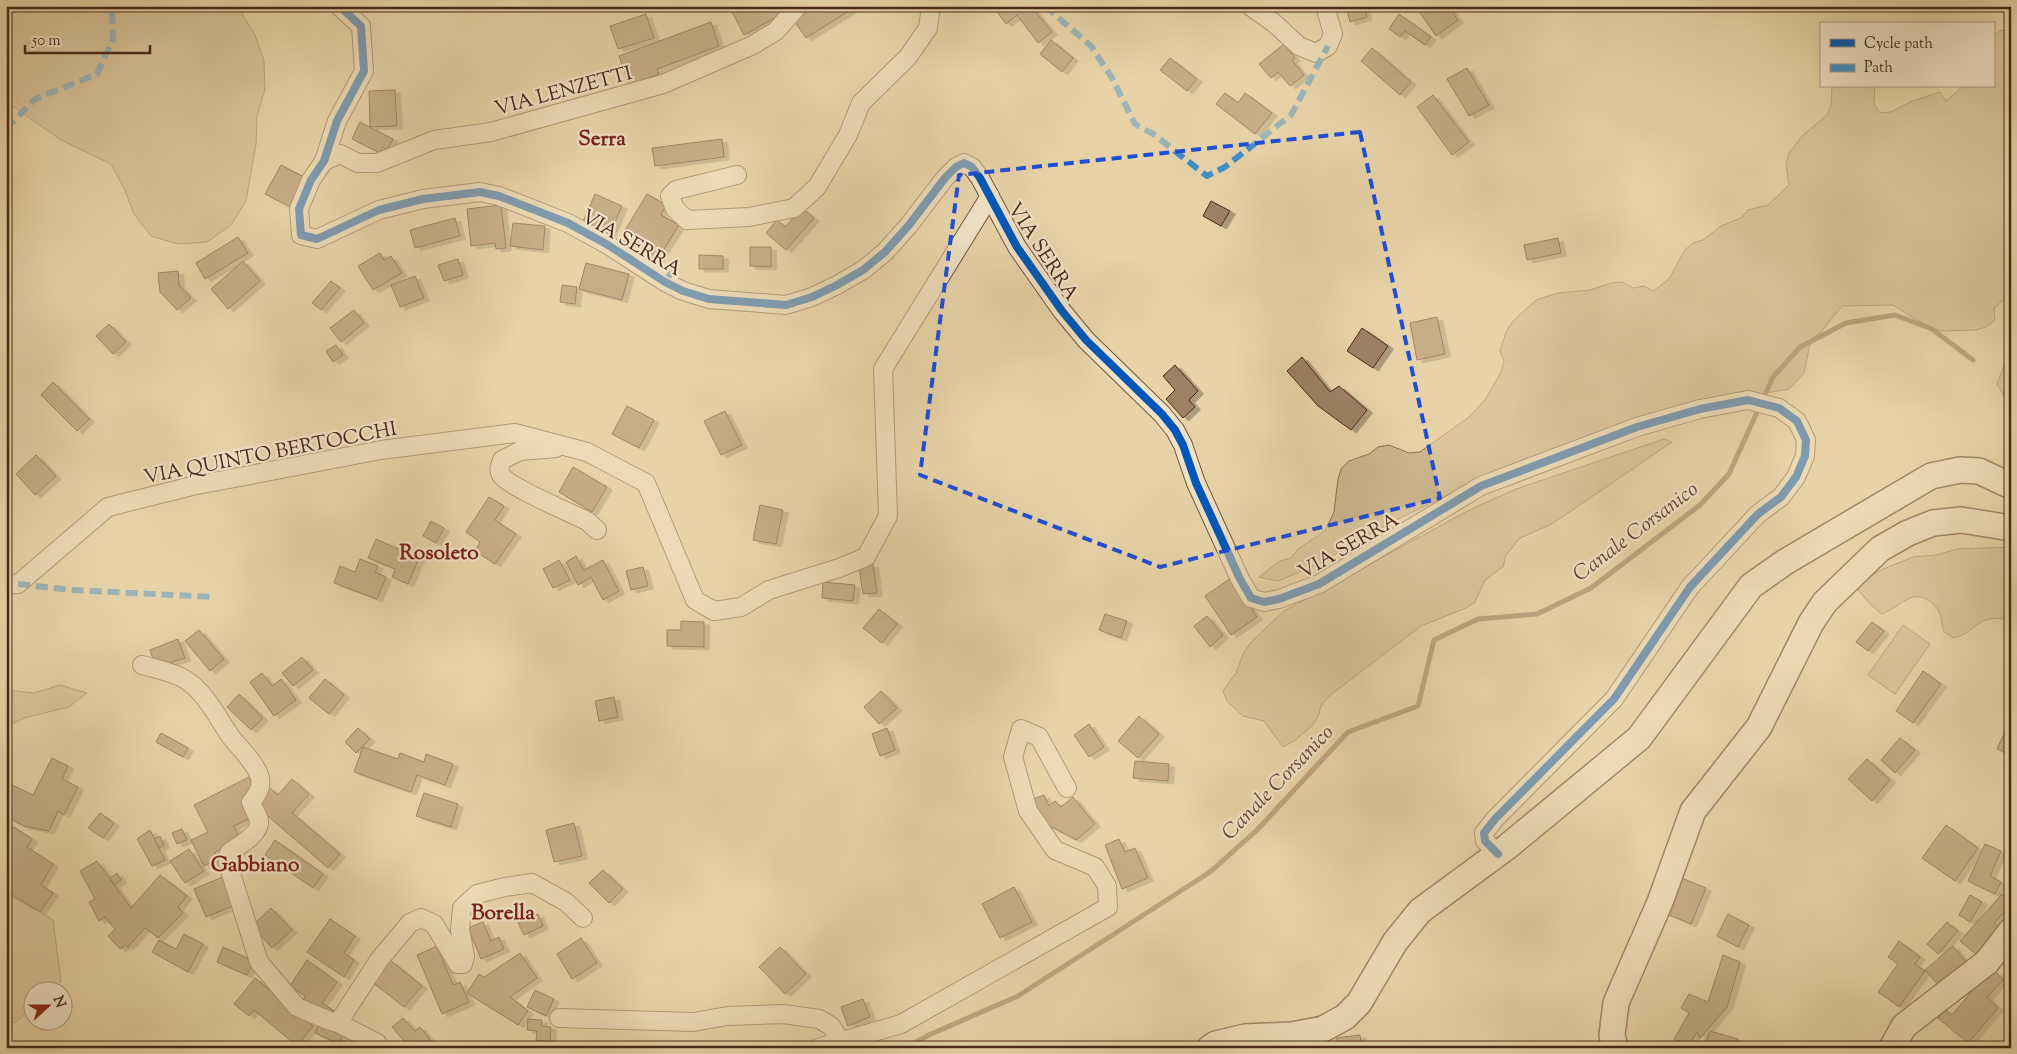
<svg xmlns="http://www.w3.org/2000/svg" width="2017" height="1054" font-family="'Sorts Mill Goudy',serif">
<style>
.green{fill:#cdb690;stroke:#8c6f54}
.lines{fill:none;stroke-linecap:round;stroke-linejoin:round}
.stream{stroke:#896c51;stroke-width:5}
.building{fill:#9d8163;stroke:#4b2818;filter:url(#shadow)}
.street-casing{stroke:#72533c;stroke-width:20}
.secondary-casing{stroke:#4b2818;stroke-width:28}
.street{stroke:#f0e2c6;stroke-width:18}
.secondary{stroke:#f0e2c6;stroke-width:25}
.quiet{stroke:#418fc9;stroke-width:6;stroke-dasharray:12 6;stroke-linecap:butt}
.cycleway-casing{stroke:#f0e2c6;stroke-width:11}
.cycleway{stroke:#0057b8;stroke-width:8}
.marked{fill:none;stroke:#1d4ed8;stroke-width:4;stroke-dasharray:10 6;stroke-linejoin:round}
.labels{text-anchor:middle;stroke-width:4.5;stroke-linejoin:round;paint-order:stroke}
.street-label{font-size:20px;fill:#4b2818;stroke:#f0e2c6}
.neighbourhood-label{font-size:21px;font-weight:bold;fill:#7a1f14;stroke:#f0e2c6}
.water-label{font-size:21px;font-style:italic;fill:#654430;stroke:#f0e2c6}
</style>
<defs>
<filter id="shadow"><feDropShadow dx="5.5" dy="3" stdDeviation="0" flood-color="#0004"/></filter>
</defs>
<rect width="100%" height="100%" fill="#e8d3a8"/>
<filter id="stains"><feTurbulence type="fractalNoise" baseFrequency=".004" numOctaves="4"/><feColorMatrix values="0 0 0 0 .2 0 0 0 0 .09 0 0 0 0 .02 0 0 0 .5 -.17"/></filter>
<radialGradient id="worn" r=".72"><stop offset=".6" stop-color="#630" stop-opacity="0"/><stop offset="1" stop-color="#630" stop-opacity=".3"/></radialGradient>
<!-- green -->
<g class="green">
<polygon points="6,6 228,6 240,10 255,35 264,61 265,89 257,116 256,144 246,201 231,225 207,242 178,244 151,236 134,214 124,188 111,164 61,140 14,107 6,110"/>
<polygon points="2001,30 2011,33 2011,296 2002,301 1994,309 1995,320 1986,327 1975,330 1943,331 1932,329 1893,305 1842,306 1821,332 1811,339 1804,373 1789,389 1755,395 1490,474 1384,526 1315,566 1278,581 1259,577 1280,561 1291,558 1298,549 1325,531 1334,512 1338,479 1341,469 1349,461 1369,454 1378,447 1389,445 1409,453 1420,452 1469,417 1485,400 1501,372 1504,361 1500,351 1506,332 1512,322 1536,300 1558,293 1590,290 1611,283 1622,282 1633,288 1644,286 1653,291 1669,279 1685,250 1693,243 1703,240 1721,226 1741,218 1748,210 1768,205 1789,185 1786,164 1789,153 1802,136 1827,115 1831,106 1832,86 1875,86 1874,104 1880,113 1891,112 1910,102 1940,92 1946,101 1963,86 1993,86 1993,36"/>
<polygon points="2011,360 2011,406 1997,384 2005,363"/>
<polygon points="1664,439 1672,442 1552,524 1520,538 1506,555 1503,567 1485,580 1475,602 1466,608 1421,626 1328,697 1321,706 1318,717 1312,726 1294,741 1283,747 1264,721 1243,716 1227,701 1223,691 1236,673 1244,652 1251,642 1284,611 1471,509 1516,489"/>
<path d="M2011 547V630H2008L2004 619C1976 615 1977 632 1954 638L1944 632C1942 626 1942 618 1939 612 1935 602 1920 593 1910 598 1899 603 1893 610 1882 614L1873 607 1858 590 1863 580 1883 569 1913 557 1936 555 1957 549Z"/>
<polygon points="1903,625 1930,644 1895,694 1868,675"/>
<polygon points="6,676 8,690 34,693 60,685 87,693 69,707 24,718 6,727"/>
<polygon points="6,893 53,920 61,981 50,991 32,992 32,1007 15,1023 6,1018"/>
</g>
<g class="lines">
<!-- stream -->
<polyline class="stream" points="905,1048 929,1035 1018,996 1210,872 1257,830 1348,732 1418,706 1434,640 1478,619 1537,614 1591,588 1700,505 1729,474 1773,377 1800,347 1846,323 1895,315 1932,329 1973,360"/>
</g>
<!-- building -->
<g class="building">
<polygon points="738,6 778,6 782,14 744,35 731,10"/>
<polygon points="807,6 850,6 852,9 806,38 793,19"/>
<polygon points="999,6 1031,6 1052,32 1038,43 1017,15 1006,24 995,9"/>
<polygon points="1346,6 1364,6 1367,17 1350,22"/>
<polygon points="1423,6 1448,6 1458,20 1436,36 1418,10"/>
<polygon points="646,14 654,38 618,49 610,26"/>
<polygon points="1399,14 1431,37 1425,45 1405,31 1400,37 1389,29"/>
<polygon points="711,22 719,46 657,69 659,74 629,85 619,56"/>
<polygon points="1051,40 1073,58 1062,72 1040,54"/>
<polygon points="1284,44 1295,58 1292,60 1304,75 1290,86 1278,72 1271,78 1259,64"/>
<polygon points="1372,48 1411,82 1400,95 1361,61"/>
<polygon points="1170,58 1197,79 1187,91 1160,70"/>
<polygon points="1467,68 1489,105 1469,116 1447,79"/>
<polygon points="395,90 397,126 370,127 369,91"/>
<polygon points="1225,93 1238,103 1245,93 1272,113 1255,134 1216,104"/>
<polygon points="1433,95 1469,142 1452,155 1417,107"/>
<polygon points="360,122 393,139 387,150 383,147 380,153 352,139"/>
<polygon points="722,139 724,157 655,166 652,148"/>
<polygon points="281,165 306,178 290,207 265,194"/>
<polygon points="595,194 622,206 609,236 582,224"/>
<polygon points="647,194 666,205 661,215 679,225 655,264 618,242"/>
<polygon points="1211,201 1230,211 1221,226 1203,216"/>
<polygon points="501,205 506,248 496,249 495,243 471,246 467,209"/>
<polygon points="802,208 814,218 786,250 766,233 777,220 785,227"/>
<polygon points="455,218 460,236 415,248 410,230"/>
<polygon points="513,223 545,226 543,250 510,246"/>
<polygon points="238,237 248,253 205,279 196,263"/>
<polygon points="1558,238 1561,253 1527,260 1524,245"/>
<polygon points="750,247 771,247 771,267 750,266"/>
<polygon points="380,253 384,260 391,256 402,273 373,290 358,266"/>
<polygon points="699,255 723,256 723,269 699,269"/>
<polygon points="458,259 463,275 444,281 438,265"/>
<polygon points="243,261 260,281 228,309 211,289"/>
<polygon points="586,263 629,274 622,300 579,289"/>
<polygon points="178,271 179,285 191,298 177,310 160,292 158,273"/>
<polygon points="415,276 424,298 400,307 391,285"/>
<polygon points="331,281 340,288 321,310 312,303"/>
<polygon points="562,285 577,287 575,304 560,302"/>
<polygon points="354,310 364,323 341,342 330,328"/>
<polygon points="1437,317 1445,354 1417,360 1410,323"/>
<polygon points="109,324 126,342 113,354 96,336"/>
<polygon points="1362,328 1388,346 1373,368 1347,351"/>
<polygon points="336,345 343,355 333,362 326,351"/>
<polygon points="1302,357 1330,392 1339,386 1367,410 1351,430 1318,406 1287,371"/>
<polygon points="1175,365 1198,391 1189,400 1195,407 1183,418 1166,399 1175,390 1163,376"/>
<polygon points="53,382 89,419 77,431 41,395"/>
<polygon points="627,406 654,420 639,448 612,434"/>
<polygon points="725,411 742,445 721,455 704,421"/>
<polygon points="36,455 56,476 35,495 16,474"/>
<polygon points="573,467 607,487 592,512 559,492"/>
<polygon points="489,497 504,506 495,520 516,534 495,564 475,551 480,542 466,532"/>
<polygon points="760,505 783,510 776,544 753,540"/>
<polygon points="431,521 444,528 436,543 423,536"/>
<polygon points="376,539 419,558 408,584 392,577 395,569 368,558"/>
<polygon points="576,556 584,570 603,560 619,591 603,600 591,577 578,585 566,562"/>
<polygon points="360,559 378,566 375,572 386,577 377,599 334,583 340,566 355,572"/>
<polygon points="559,560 570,580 553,588 543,569"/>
<polygon points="873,564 877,593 863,594 859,567"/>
<polygon points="643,567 648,586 631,590 626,571"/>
<polygon points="1231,578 1257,617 1231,635 1205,596"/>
<polygon points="823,582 855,585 853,601 822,598"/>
<polygon points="879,609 897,624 882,643 863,628"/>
<polygon points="1105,614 1127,621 1121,638 1099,630"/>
<polygon points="1207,616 1223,635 1210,647 1194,626"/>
<polygon points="681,621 704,622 704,647 667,646 667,630 681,630"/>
<polygon points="1872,622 1884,631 1868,651 1856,642"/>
<polygon points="199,630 224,659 210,671 185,641"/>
<polygon points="178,639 185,658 156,667 150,650"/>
<polygon points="302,657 313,670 293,686 282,673"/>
<polygon points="1923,671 1941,684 1913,723 1896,711"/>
<polygon points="262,673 272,686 281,679 296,700 274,716 250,682"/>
<polygon points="325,679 344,695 329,714 309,698"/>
<polygon points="881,691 897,708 879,724 864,707"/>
<polygon points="239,694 263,718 251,730 227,707"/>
<polygon points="614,697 618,717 599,721 595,701"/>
<polygon points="1139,716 1159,734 1138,758 1118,741"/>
<polygon points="1089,724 1104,747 1089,757 1074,735"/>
<polygon points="2008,725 2011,726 2011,755 1997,749"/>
<polygon points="358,728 370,739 356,753 345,742"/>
<polygon points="887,728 895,750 880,756 872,734"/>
<polygon points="161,733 188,748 183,757 156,742"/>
<polygon points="1900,738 1915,750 1895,773 1881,760"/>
<polygon points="363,747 398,759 400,753 424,762 426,754 453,764 445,785 417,775 411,792 354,772"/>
<polygon points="52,758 68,766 62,779 78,787 64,815 58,811 49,831 24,826 6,817 6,782 33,795"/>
<polygon points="1867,759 1890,780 1872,801 1848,779"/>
<polygon points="1135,761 1169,764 1168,781 1133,778"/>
<polygon points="249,777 255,789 245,794 255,816 234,826 240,840 215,852 218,859 204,866 191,840 208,832 194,805"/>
<polygon points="292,779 309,794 292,813 340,854 328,868 254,804 269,787 278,795"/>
<polygon points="424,793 458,804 451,827 416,816"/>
<polygon points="1044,795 1049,806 1055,801 1061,807 1073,797 1095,824 1076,840 1042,822 1033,799"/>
<polygon points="100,813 114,823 103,838 88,828"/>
<polygon points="574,823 582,856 554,862 546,830"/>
<polygon points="9,824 32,839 27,847 53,864 41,885 53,893 40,912 6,891 6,872 13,862 6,858 6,828"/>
<polygon points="1946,825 1978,848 1955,881 1922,858"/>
<polygon points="182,829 187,840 177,844 172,833"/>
<polygon points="150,830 165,860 152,866 137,839"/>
<polygon points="160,836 164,845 159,848 154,839"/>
<polygon points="1119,839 1125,852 1135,848 1148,878 1122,889 1105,845"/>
<polygon points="275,840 323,874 313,888 265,855"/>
<polygon points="1985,844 2001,851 1990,876 2001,882 1995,894 1968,881"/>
<polygon points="189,849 204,871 185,883 170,861"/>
<polygon points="97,861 131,908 160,875 187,896 178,907 183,913 158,938 145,928 128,947 126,945 120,949 108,936 115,929 105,917 99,921 89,902 95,899 80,871"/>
<polygon points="603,870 623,889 609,903 589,883"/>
<polygon points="117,873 121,880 114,885 110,878"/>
<polygon points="225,876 237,904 206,917 194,889"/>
<polygon points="1679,877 1706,888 1691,924 1665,913"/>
<polygon points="1014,887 1032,922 1000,938 982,904"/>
<polygon points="2002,894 2011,902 2011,905 1994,923 2000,929 1977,955 1960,941"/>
<polygon points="1970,895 1982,902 1970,922 1959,915"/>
<polygon points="271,908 292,930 272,948 252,926"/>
<polygon points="538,914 543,926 524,935 518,923"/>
<polygon points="1728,914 1749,925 1738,947 1717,936"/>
<polygon points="330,919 355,936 344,953 354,960 344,977 307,952"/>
<polygon points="483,922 491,941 499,937 504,949 481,959 468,928"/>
<polygon points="1947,922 1958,931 1938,954 1927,944"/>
<polygon points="184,934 203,944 188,972 152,952 159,940 176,949"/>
<polygon points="581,938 597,963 572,979 557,954"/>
<polygon points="1899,941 1920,957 1915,964 1925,971 1899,1007 1878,992 1898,964 1888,957"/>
<polygon points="437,946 453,985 460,982 469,1002 442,1014 417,955"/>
<polygon points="1953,946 1966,962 1939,986 1925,970"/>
<polygon points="223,947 254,961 247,975 217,962"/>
<polygon points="780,947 806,974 785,994 759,967"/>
<polygon points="520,953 537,978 510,997 528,1011 518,1025 467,993 479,974 484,977"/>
<polygon points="1723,955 1740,962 1727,1007 1700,1038 1697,1032 1689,1045 1674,1039 1689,1013 1681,1008 1689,994 1708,1002"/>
<polygon points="307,960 337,982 322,1003 334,1011 328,1019 301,1005 305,996 290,986"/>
<polygon points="390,960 422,986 404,1007 372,982"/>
<polygon points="1996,972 2003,980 1987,997 1998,1008 1968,1043 1938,1018 1946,1010 1952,1015 1975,987"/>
<polygon points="255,978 313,1026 297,1046 254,1010 249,1016 234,1004"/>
<polygon points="535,990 554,999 546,1016 527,1007"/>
<polygon points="863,999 870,1017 848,1026 841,1007"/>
<polygon points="403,1018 415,1031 420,1027 430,1039 420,1048 410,1048 392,1027"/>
<polygon points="321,1019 345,1029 339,1044 315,1033"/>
<polygon points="528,1019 542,1020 541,1026 551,1027 550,1042 536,1040 537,1031 527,1030"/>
<polygon points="1710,1031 1738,1039 1735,1048 1704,1048"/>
<polygon points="1360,1035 1362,1048 1337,1048 1336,1038"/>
</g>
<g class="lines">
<!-- street casing -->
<g class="street-casing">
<g id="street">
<polyline points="339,6 361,26 364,71 337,121 324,161 311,180 299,209 301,235 317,239 379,210 423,199 480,192 499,196 568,223 608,245 665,282 683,291 709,299 786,305 812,297 837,285 863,270 885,252 909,225 945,178 956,167 964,163 972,167 980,178 1017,247 1062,311 1086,340 1162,414 1175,430 1183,445 1196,483 1240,579 1251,598 1264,602 1279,599 1319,584 1481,486 1637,427 1700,409 1748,400 1779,408 1797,421 1806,440 1805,456 1796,477 1781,497 1758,514 1690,587 1614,699 1495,819 1484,833 1485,841 1498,854"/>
<polyline points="1250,6 1274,23 1299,46 1316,53 1328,46 1333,34 1325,6"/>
<polyline points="324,161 340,154 358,163 377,163 434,140 491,132 663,84 753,45 776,31 798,6"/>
<polyline points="737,175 676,190 670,196 675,209 687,220 749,217 794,208 817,187 848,135 861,103 908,57 928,28 931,6"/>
<path d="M556 448 520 451 502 460C500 465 498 470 501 475 509 487 571 513 587 521L597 530"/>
<polyline points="6,585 18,584 108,507 192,486 381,450 515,433 587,452 646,483 695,600 714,611 741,607 769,590 839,568 866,557 888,516 883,369 990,196"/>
<path d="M142 665C156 669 174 672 186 680 207 694 217 717 231 737 241 750 256 763 260 778 262 788 257 795 251 802 253 808 258 815 259 821 261 834 238 846 229 853L228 864 259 962 297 1007 330 1021 338 1023 377 1043 378 1048"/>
<polyline points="559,1018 693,1022 728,1016 783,1014 819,1019 831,1026 841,1041"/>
<polyline points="338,1023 379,960 410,923 421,918 434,924 458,964 463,964 465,956 460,930 462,908 477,894 505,887 532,883 566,902 583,918"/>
<polyline points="818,1048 901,1024 1108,907 1107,886 1095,867 1055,850 1028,811 1013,757 1021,729 1039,737 1067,788"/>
</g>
</g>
<!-- secondary casing -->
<g class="secondary-casing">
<g id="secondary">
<polyline points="1210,1048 1216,1044 1245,1037 1292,1035 1323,1029 1345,1017 1359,1003 1395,942 1420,911 1507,847 1639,738 1751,586 1785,562 1931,476 1960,470 1979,471 2011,486"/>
<polyline points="1615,1048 1612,1035 1616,1003 1660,902 1693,811 1759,727 1811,623 1825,602 1880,549 1908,533 1933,523 1961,520 2011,528"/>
<polyline points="1892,1048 1904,1026 1987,962 2011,931"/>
</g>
</g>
<!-- street -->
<use href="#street" class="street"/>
<!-- secondary -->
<use href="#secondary" class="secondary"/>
<!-- quiet -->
<g class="quiet">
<polyline points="1045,6 1091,46 1112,78 1135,124 1153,134 1207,176 1225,167 1291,115 1328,46"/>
<polyline points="6,129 35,99 97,74 113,39 112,6"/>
<polyline points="665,282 673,270"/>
<polyline points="18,584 73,590 213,597"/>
</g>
<!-- cycleway casing -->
<g class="cycleway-casing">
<polyline id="cycleway" points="339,6 361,26 364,71 337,121 324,161 311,180 299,209 301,235 317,239 379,210 423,199 480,192 499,196 568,223 608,245 665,282 683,291 709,299 786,305 812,297 837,285 863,270 885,252 909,225 945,178 956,167 964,163 972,167 980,178 1017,247 1062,311 1086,340 1162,414 1175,430 1183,445 1196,483 1240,579 1251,598 1264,602 1279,599 1319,584 1481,486 1637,427 1700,409 1748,400 1779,408 1797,421 1806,440 1805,456 1796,477 1781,497 1758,514 1690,587 1614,699 1495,819 1484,833 1485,841 1498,854"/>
</g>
<!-- cycleway -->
<use href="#cycleway" class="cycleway"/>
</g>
<!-- marked area -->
<path d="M0 0H2017V1054H0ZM1360 132 1440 498 1160 567 920 475 959 175Z" fill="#e8d3a8" fill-opacity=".55" fill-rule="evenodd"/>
<path class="marked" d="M1360 132 1440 498 1160 567 920 475 959 175Z"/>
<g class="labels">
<!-- street labels -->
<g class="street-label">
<text transform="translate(563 90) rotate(-15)" y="7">VIA LENZETTI</text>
<text transform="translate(632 242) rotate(30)" y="7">VIA SERRA</text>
<text transform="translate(1044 251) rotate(57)" y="7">VIA SERRA</text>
<text transform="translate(270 452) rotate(-11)" y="7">VIA QUINTO BERTOCCHI</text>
<text transform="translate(1348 545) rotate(-30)" y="7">VIA SERRA</text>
</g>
<!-- neighbourhood labels -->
<g class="neighbourhood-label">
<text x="602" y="145">Serra</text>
<text x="439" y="559">Rosoleto</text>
<text x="255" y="871">Gabbiano</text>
<text x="503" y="919">Borella</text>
</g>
<!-- water labels -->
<g class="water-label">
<text transform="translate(1635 531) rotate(-37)" y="7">Canale Corsanico</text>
<text transform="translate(1277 782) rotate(-46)" y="7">Canale Corsanico</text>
</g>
</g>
<!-- margin -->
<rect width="2017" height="1054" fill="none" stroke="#e8d3a8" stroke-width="25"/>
<rect x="8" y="8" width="2002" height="1039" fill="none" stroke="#4b2818" stroke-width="2.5"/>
<rect x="12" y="12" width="1992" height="1029" fill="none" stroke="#4b2818"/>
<!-- legend -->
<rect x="1820" y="22" width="175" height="65" fill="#f0e2c6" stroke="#ae9880"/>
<rect x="1830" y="39" width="25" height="8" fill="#0057b8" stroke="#ae9880"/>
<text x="1864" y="48" font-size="15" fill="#4b2818">Cycle path</text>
<rect x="1830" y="64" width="25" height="8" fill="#418fc9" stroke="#ae9880"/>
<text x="1864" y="72" font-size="15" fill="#4b2818">Path</text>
<!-- north arrow -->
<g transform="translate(48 1006) rotate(69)"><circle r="24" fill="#f0e2c6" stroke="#ae9880"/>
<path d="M0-4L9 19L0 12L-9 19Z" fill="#8f2418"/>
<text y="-8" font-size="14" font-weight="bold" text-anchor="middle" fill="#4b2818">N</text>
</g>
<!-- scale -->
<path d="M25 45v8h125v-8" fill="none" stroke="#4b2818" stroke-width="2.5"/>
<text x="32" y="45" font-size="15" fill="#4b2818" stroke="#f0e2c6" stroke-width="4" paint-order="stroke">50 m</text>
<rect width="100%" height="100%" filter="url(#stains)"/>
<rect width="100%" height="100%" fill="url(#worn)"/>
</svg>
